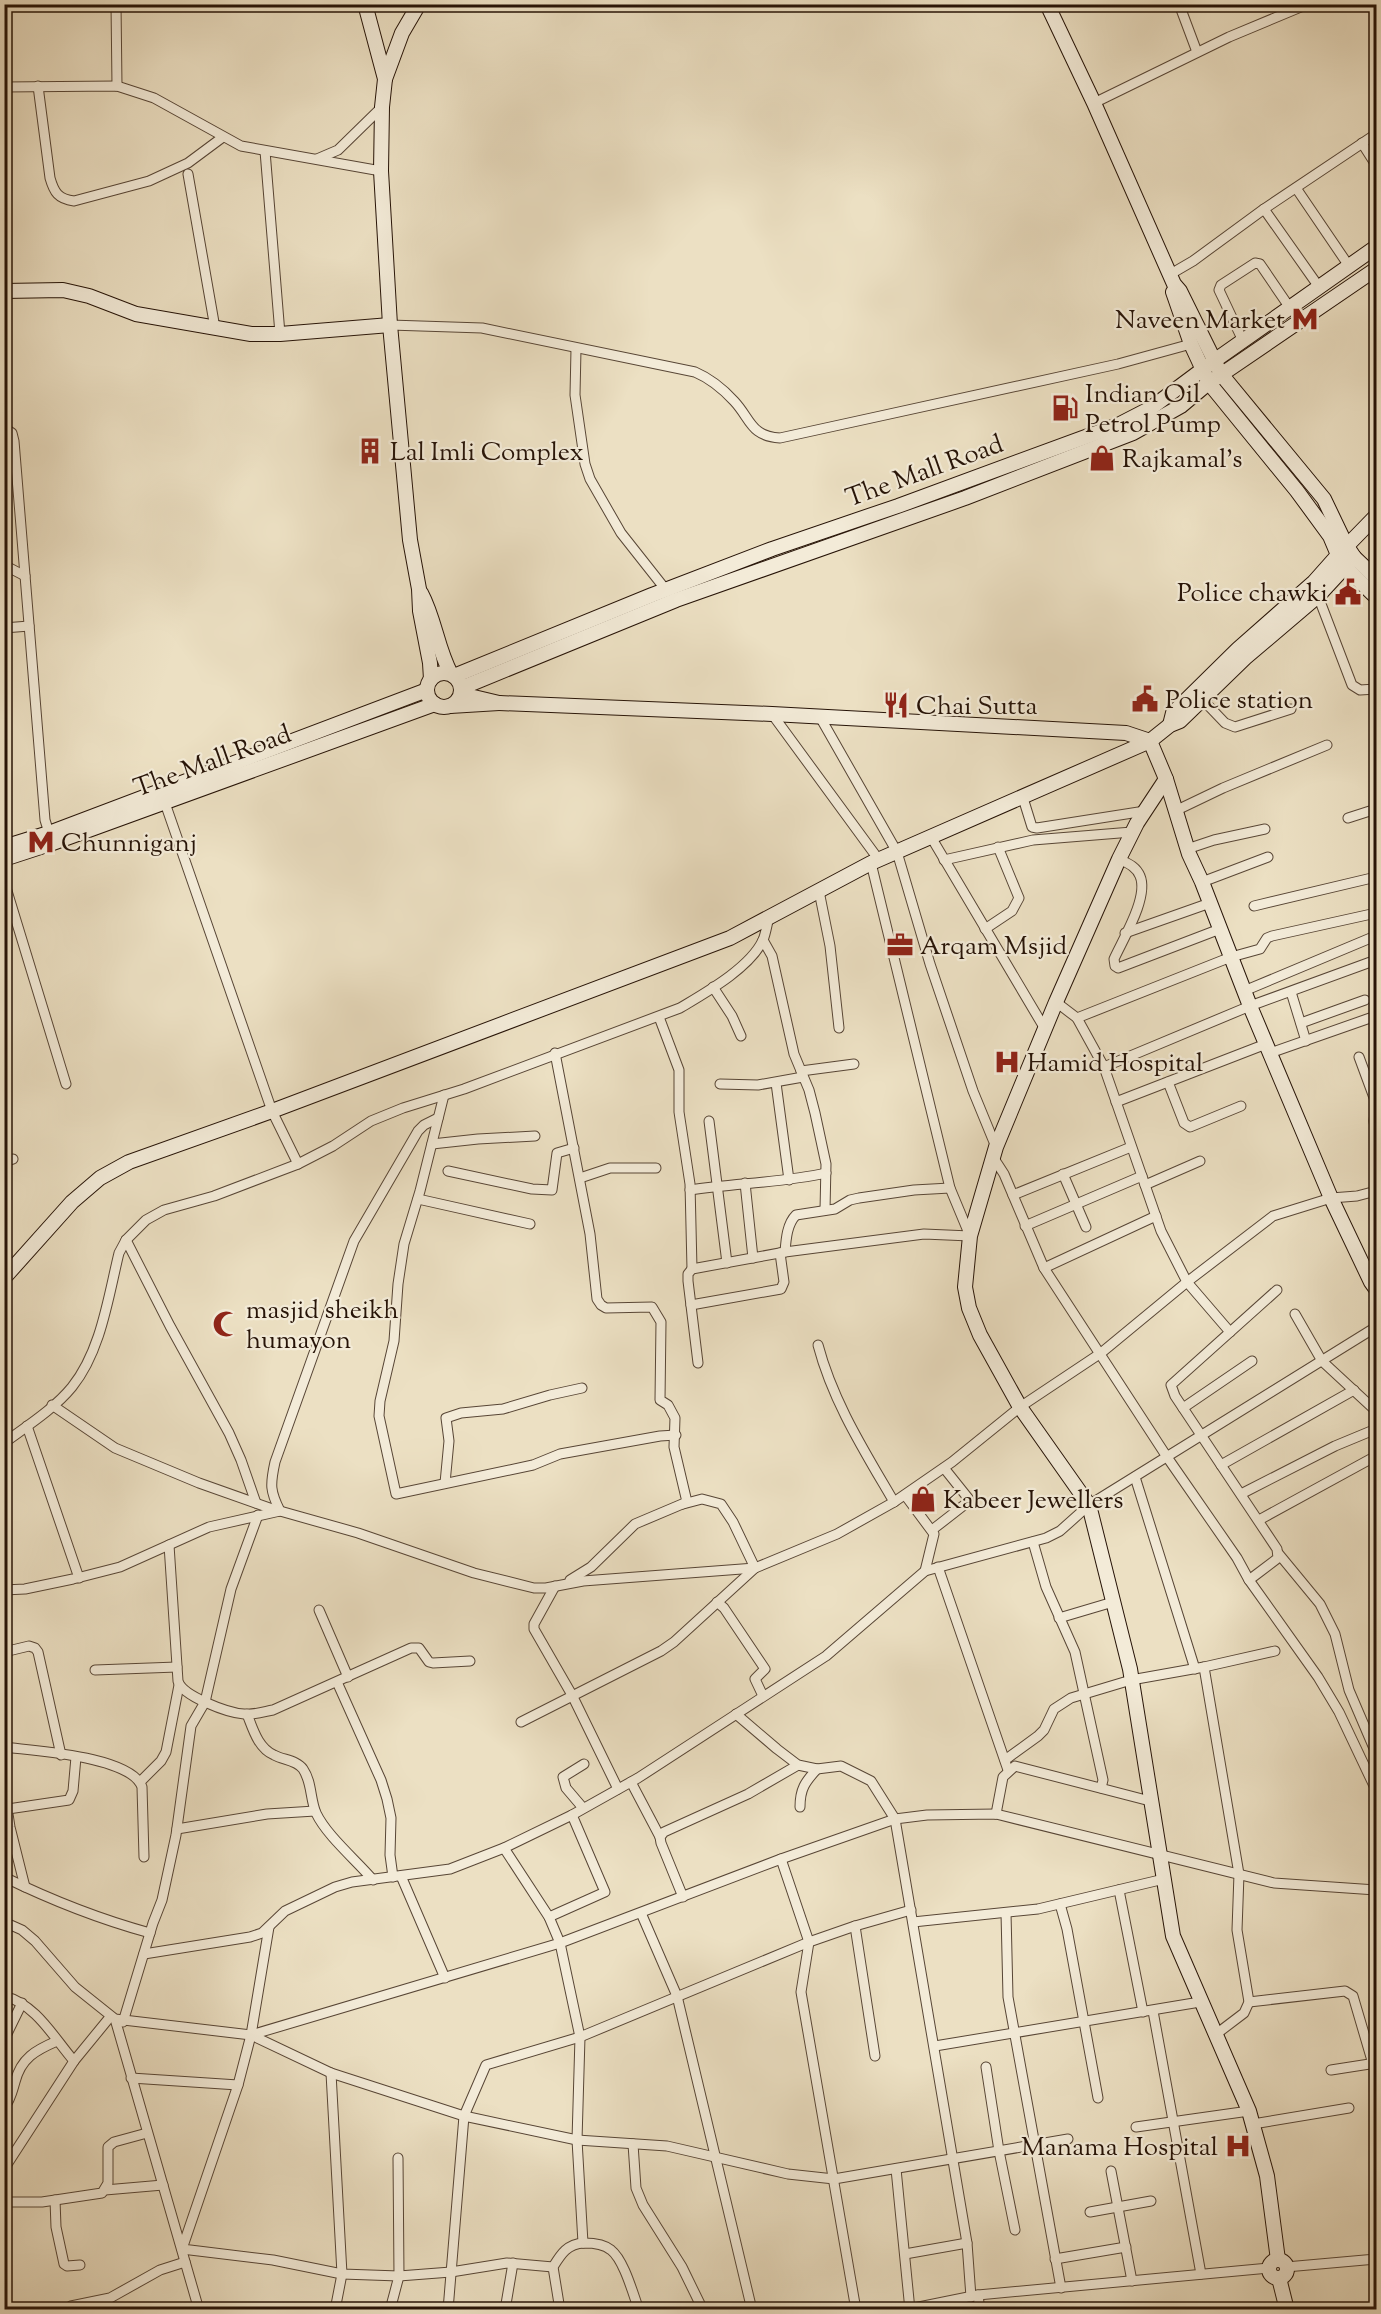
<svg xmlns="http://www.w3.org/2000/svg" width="1381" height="2314" font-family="'Sorts Mill Goudy',serif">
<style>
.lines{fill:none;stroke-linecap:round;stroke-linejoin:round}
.street-casing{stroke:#584636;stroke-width:11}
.secondary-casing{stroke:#261307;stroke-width:16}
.street{stroke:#f3ebd8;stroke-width:9}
.secondary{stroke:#f3ebd8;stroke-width:14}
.labels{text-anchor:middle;stroke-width:4.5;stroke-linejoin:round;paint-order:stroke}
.poi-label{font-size:26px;fill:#261307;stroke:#f3ebd8;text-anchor:start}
.street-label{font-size:26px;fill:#261307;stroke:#f3ebd8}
</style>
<rect width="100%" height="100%" fill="#ece0c3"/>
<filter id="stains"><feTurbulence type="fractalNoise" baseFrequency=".00333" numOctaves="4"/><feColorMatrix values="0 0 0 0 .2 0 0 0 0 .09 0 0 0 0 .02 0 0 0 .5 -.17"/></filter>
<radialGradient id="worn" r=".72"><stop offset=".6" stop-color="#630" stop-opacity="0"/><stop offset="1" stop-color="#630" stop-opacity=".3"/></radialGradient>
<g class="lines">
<!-- street casing -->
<g class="street-casing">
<g id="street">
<polyline points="116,4 117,86"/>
<polyline points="1179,4 1197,52"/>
<path d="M38 86 50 178C54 192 58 199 74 201L149 181 188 163 223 137"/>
<polyline points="4,87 117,86 154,98 241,146 381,171"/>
<polyline points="1094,103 1229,37 1308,4"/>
<polyline points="1362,143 1376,165"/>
<polyline points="265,151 280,334"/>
<polyline points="317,159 338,150 382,107"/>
<polyline points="188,174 215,328"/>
<polyline points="1296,188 1349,266"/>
<polyline points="1264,209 1319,287"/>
<polyline points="1169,275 1193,261 1264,209 1376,134"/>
<path d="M390 325 482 328 695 372C709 378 723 389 734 401 751 419 750 436 780 438L1118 364 1191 344"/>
<polyline points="1243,341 1219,290 1221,285 1255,263 1260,264 1290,308"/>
<polyline points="576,349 575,395 585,464 590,479 621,533 666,590"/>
<polyline points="4,428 12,433 14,441 45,820 50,836"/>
<polyline points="4,565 25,576"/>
<polyline points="1318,596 1352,685 1360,690 1376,689"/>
<polyline points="4,628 29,626"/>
<polyline points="1202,699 1225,723 1235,727 1291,709"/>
<polyline points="772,714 879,860"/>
<polyline points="820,717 897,852 930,964 973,1091 996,1147"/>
<polyline points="1023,798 1032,827 1037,828 1145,811"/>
<polyline points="165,803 272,1111 298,1164"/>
<polyline points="1175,811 1223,788 1327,745"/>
<polyline points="1348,818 1376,809"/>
<polyline points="931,837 1045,1029"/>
<polyline points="1187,849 1214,840 1265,829"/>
<path d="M1119 859C1127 863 1136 866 1140 876 1149 897 1123 939 1114 959L1115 966 1118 968 1220 929"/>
<polyline points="944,860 1033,840 1132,832"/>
<polyline points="4,881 66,1084"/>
<polyline points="1202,882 1268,857"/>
<polyline points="819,891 830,946 839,1028"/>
<polyline points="1254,906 1376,877"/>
<polyline points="985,929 1012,911 1019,898 998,847"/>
<polyline points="1125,933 1210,903"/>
<polyline points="763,940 772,956 794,1054 809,1090 815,1113 826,1164 825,1210"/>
<polyline points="713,987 732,1016 741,1036"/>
<polyline points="1244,991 1373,937"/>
<polyline points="1291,992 1306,1041"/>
<polyline points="1056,1002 1077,1018 1104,1067 1161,1231 1187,1282 1230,1332"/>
<polyline points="659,1017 679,1070 679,1112 690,1184 692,1269"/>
<polyline points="1077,1018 1231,957 1260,949 1267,938 1272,936 1376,913"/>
<polyline points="1301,1023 1365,1000"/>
<polyline points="555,1053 590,1234 597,1299 601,1305 606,1308 652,1307 661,1322 660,1400 668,1405 675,1418 674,1447 687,1502 635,1524 591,1567 570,1580"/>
<polyline points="1270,1053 1370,1018"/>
<polyline points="1359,1057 1376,1103 1374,1121 1376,1136"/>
<polyline points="1104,1067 1250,1006 1376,960"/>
<polyline points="801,1071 854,1064"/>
<polyline points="1168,1082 1184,1123 1190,1127 1241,1106"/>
<polyline points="776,1083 789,1180"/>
<polyline points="720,1084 758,1085 803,1077"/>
<polyline points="444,1095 420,1191 404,1244 398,1284 394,1341 380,1401 379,1416 396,1494 533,1465 560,1454 660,1436 676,1435"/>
<polyline points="1116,1102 1266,1044"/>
<polyline points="709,1121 727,1263"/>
<polyline points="432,1144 478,1139 535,1136"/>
<polyline points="993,1157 1004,1174 1044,1268 1167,1457 1237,1558 1249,1580 1318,1677 1339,1712 1376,1790"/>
<polyline points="4,1162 13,1159"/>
<polyline points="448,1171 532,1189 552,1190 557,1153 574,1148"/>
<polyline points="1063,1174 1086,1227"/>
<polyline points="580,1178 610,1168 656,1168"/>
<polyline points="745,1183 753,1258"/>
<polyline points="1145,1185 1200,1161"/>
<path d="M690 1190C735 1183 781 1183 826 1173"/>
<polyline points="1013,1195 1131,1147"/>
<polyline points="418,1199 530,1224"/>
<polyline points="1025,1226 1142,1176"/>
<polyline points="126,1240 170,1326 229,1433 241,1460 256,1503"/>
<path d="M785 1252C786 1239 787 1224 796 1215L835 1209 850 1200 859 1198 914 1190 950 1188"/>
<polyline points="1044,1268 1156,1216"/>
<polyline points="691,1305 781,1289 784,1282 780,1253"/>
<polyline points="1295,1314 1322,1361 1376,1411"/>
<path d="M818 1345C833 1402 865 1452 894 1502"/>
<polyline points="698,1363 688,1281 688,1274 692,1269 785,1252 924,1234 970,1236 950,1188 871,863"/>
<polyline points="52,1405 115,1448 199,1483 278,1511"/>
<polyline points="1183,1408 1252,1361"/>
<polyline points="27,1426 79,1578"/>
<path d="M4 1443C27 1426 54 1409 72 1387 101 1351 108 1298 119 1253L126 1240 146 1220 164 1210 214 1196 298 1164 333 1146 371 1121 403 1108 464 1089 680 1008C705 993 750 968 763 940 766 933 767 924 769 917"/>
<polyline points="1221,1465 1354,1390"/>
<polyline points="1135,1477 1195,1669"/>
<polyline points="445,1483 449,1441 446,1418 461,1413 503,1409 550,1395 582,1388"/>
<polyline points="1241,1494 1335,1446 1376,1429"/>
<polyline points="905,1495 934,1534 925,1571"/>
<path d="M280 1511C270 1491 270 1485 275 1462L354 1241 418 1131 424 1125 438 1118"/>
<polyline points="1259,1520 1376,1456"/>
<polyline points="932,1530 968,1502 968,1498 944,1468"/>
<polyline points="1033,1542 1046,1587 1075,1652 1103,1780 1101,1788"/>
<path d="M169 1545 178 1681C182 1696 228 1713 244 1714 254 1715 263 1712 273 1710L411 1648H419L429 1662 433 1663 470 1661"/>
<polyline points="1278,1553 1320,1604 1335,1634 1349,1690 1376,1753"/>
<polyline points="938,1567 1008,1770"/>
<polyline points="1249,1580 1278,1558 1277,1549 1175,1396 1171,1385 1277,1290"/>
<polyline points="555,1586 534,1624 534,1629 572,1695 618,1789"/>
<polyline points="4,1590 25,1589 73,1579 120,1567 209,1527 280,1511 358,1533 474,1573 534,1588 546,1588 583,1581 755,1568 837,1534 894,1502 952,1462 1020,1407 1101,1353 1187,1282 1273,1216 1331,1198 1357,1196 1376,1191"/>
<polyline points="717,1602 724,1608 765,1669 755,1679 763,1696"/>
<polyline points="319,1610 348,1677"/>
<polyline points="1059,1618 1113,1602"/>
<polyline points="4,1652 29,1646 35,1648 38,1652 61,1755"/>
<polyline points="1204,1667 1239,1874 1237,1930 1249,2002 1244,2013 1215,2035"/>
<polyline points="95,1670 177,1667"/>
<polyline points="337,1682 381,1780 387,1799 391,1818 390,1855 393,1877"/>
<path d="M247 1714C253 1729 258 1748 274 1755 283 1760 297 1760 303 1769 312 1782 310 1799 316 1813 327 1836 356 1860 373 1880"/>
<polyline points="736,1714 777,1749 798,1765 817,1769 841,1766 871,1781 895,1819 967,2243 971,2297"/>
<polyline points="521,1722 661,1651 674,1642 755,1568 733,1522 721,1504 702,1499 683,1504"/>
<path d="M4 1747C34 1751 131 1756 142 1787L144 1857"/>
<polyline points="1005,1760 1038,1736 1044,1730 1054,1709 1071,1698 1131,1680 1204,1667 1275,1651"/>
<polyline points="140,1782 161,1761 166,1752 179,1685"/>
<polyline points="631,1782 660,1837"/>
<polyline points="4,1788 10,1827 25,1887"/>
<path d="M800 1807C800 1789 805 1782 817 1769"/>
<polyline points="583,1808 566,1788 563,1777 584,1764"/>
<polyline points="8,1809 69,1800 73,1791 76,1757"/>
<polyline points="996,1814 1003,1777 1015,1766 1150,1801"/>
<polyline points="177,1829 267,1814 315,1811"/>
<polyline points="504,1848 549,1917 560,1943 580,2037 577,2140 583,2243"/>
<polyline points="781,1859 809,1942 801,1992 856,2310"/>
<polyline points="401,1876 445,1978"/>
<path d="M4 1877C51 1900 99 1919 150 1933"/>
<polyline points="1119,1890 1143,2012"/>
<polyline points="683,1897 661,1843 660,1837 664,1832 748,1794 798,1765"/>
<polyline points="1060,1904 1067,1929 1098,2098"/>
<polyline points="641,1913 677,1996 752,2310"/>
<polyline points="1006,1913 1008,1997 1061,2288"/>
<polyline points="549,1917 605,1892 572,1815"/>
<polyline points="4,1922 22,1930 35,1941 75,1987 115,2019 251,2035 331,2073 464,2116 577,2140 667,2146 788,2174 834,2179 1068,2139"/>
<polyline points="913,1922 1038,1909 1164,1879"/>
<polyline points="855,1926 875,2056"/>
<polyline points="269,1927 251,2035 238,2085 182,2249 273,2260 342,2274 399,2276 451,2272 507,2263 553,2267"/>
<polyline points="144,1954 250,1937 262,1933 285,1911 335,1887 352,1882 450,1869 504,1848 572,1815 638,1778 826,1656 925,1571 1046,1538 1060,1531 1089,1505 1376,1327"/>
<path d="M4 1996C36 2004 54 2038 74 2061"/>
<polyline points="1249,2002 1345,1991 1353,1996 1373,2064"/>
<polyline points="1153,2011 1201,2274"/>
<polyline points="115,2019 199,2310"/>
<polyline points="123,2022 153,1923 162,1900 176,1835 191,1726 205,1702 231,1589 258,1515"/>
<polyline points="251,2035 560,1943 781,1859 895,1819 927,1815 996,1814 1274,1883 1376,1890"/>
<polyline points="4,2040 22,2003"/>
<polyline points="935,2046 1200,2002"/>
<polyline points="986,2067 999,2151 1015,2230"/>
<polyline points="1331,2070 1376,2063"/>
<polyline points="331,2073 342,2274 335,2310"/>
<polyline points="131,2078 238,2085"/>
<path d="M4 2108C11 2099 12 2092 15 2082 21 2058 36 2050 57 2041"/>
<polyline points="1253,2124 1349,2108"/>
<polyline points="1136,2127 1249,2111"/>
<polyline points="633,2144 636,2188 643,2205 682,2267 703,2310"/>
<polyline points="4,2169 74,2061 110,2017"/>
<polyline points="896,2169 910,2310"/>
<polyline points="1111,2171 1132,2281"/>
<polyline points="105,2190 163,2185"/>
<polyline points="55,2200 56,2227 64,2264 67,2266 80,2265"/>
<polyline points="4,2202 42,2202 102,2193 108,2183 108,2147 114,2142 147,2133"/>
<polyline points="1090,2212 1151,2201"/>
<polyline points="905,2254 967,2243"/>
<polyline points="1055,2259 1126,2247"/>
<polyline points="1286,2267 1376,2259"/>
<polyline points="978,2295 980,2310"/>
<polyline points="71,2306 110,2298 160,2270 185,2262"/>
<polyline points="390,2310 399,2276 398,2158"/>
<polyline points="448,2310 464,2116 486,2065 580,2037 809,1942 855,1926 911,1910"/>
<polyline points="505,2310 513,2263"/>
<path d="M560 2310 553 2267C561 2254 567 2244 584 2243 593 2243 604 2244 611 2250 624 2260 633 2294 639 2310"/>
<polyline points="904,2310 978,2295 1269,2268"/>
</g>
</g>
<!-- secondary casing -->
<g class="secondary-casing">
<g id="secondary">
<polyline points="365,4 385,79 382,107 381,171 390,325 410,540 419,589 420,611 430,663 431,679"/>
<polyline points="1047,4 1094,103 1174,284 1180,291 1221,374 1324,499 1346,545 1354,557 1318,596 1245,658 1180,721 1170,725 1150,741 1166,779 1189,854 1202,882 1250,1006 1331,1198 1371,1282 1376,1289"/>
<polyline points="385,79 402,33 419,4"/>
<polyline points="4,291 63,290 89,296 136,314 251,334 280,334 390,325"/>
<polyline points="1376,516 1338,555 1346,568 1376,597"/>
<polyline points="1354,557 1376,578"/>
<path d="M421 593C435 619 437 648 451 674"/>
<circle cx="444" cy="690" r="17"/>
<polyline points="454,676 652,595 772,549 898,506 1118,425 1151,408 1214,361 1376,247"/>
<polyline points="461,688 676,600 965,498 1133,433 1181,406 1206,385 1376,269"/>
<polyline points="499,703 772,714 1126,733 1150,741"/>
<polyline points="450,706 499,703 461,694"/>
<polyline points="1170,725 1173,713 1238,649 1314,582 1338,555 1330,536 1297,491 1209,383 1191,344 1173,292"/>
<polyline points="1166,779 1137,823 1119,859 1056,1002 996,1147 970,1236 965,1287 969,1308 980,1335 1020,1407 1089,1505 1130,1669 1173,1936 1249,2111 1267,2176 1278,2260"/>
<polyline points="4,847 49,833 427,690"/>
<polyline points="4,859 53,843 435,704"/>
<polyline points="4,1278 72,1202 100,1178 129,1162 272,1111 730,938 871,863 1150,741"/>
<circle cx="1278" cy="2269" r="9"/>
<polyline points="1279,2278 1287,2310"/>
</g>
</g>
<!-- street -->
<use href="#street" class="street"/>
<!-- secondary -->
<use href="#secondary" class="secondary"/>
</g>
<!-- icons -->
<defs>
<g id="metro-bare" transform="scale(2.07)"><path d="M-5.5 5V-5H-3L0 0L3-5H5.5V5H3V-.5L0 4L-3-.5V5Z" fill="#8f2418" stroke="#f3ebd8" stroke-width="2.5" paint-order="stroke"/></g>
<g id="fuel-bare" transform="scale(2.07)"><path d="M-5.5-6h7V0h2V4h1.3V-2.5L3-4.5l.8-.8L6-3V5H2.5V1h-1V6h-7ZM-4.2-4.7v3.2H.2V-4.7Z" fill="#8f2418" stroke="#f3ebd8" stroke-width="2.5" paint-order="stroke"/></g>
<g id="building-bare" transform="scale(2.07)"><path d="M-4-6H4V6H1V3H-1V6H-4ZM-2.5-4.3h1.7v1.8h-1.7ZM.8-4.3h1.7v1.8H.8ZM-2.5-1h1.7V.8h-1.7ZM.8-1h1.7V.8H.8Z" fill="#8f2418" stroke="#f3ebd8" stroke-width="2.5" paint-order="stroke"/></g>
<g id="shop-bare" transform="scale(2.07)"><path d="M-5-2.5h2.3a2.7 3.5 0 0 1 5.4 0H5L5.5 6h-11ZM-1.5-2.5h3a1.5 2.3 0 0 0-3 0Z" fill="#8f2418" stroke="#f3ebd8" stroke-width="2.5" paint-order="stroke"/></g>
<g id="civic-bare" transform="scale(2.07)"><path d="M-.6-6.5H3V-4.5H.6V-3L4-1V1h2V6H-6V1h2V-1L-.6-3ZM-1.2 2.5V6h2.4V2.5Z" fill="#8f2418" stroke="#f3ebd8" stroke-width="2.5" paint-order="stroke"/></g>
<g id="restaurant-bare" transform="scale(2.07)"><path d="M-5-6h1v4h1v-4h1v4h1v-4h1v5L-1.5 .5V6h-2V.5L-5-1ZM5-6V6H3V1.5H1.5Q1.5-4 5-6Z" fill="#8f2418" stroke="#f3ebd8" stroke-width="2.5" paint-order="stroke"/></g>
<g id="office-bare" transform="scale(2.07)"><path d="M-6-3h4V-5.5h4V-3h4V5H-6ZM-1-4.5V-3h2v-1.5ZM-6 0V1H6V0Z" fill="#8f2418" stroke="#f3ebd8" stroke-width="2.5" paint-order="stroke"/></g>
<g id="hospital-bare" transform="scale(2.07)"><path d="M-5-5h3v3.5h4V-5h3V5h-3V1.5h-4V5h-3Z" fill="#8f2418" stroke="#f3ebd8" stroke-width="2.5" paint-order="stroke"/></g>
<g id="mosque-bare" transform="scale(2.07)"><path d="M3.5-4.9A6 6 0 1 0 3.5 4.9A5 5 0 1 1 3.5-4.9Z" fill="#8f2418" stroke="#f3ebd8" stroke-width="2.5" paint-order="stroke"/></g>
</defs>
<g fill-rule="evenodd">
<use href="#metro-bare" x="1305" y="319"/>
<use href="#fuel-bare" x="1065" y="408"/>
<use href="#building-bare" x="370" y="451"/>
<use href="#shop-bare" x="1102" y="458"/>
<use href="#civic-bare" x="1348" y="592"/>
<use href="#civic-bare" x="1145" y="699"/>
<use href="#restaurant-bare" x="896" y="705"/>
<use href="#metro-bare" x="41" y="842"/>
<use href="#office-bare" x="900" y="945"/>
<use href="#hospital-bare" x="1007" y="1062"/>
<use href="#mosque-bare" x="226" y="1324"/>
<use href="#shop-bare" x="923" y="1499"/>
<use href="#hospital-bare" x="1238" y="2146"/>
</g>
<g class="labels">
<!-- poi labels -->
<g class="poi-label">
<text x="1285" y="328" text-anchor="end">Naveen Market</text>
<text x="1085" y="402">Indian Oil<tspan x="1085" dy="30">Petrol Pump</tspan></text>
<text x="390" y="460">Lal Imli Complex</text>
<text x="1122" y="467">Rajkamal's</text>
<text x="1328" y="601" text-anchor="end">Police chawki</text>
<text x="1165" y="708">Police station</text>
<text x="916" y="714">Chai Sutta</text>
<text x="61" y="851">Chunniganj</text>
<text x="920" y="954">Arqam Msjid</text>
<text x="1027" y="1071">Hamid Hospital</text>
<text x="246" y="1318">masjid sheikh<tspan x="246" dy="30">humayon</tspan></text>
<text x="943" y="1508">Kabeer Jewellers</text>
<text x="1218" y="2155" text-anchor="end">Manama Hospital</text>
</g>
<!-- street labels -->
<g class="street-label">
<text transform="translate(924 470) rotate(-20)" y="9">The Mall Road</text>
<text transform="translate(212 760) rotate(-20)" y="9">The Mall Road</text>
</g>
</g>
<!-- margin -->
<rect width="1381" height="2314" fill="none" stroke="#ece0c3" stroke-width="24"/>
<rect x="6" y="6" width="1369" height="2302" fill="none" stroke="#261307" stroke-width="3"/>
<rect x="12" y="12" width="1357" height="2290" fill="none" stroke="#261307" stroke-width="1.5"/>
<rect width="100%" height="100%" filter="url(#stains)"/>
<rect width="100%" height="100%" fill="url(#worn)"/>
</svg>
